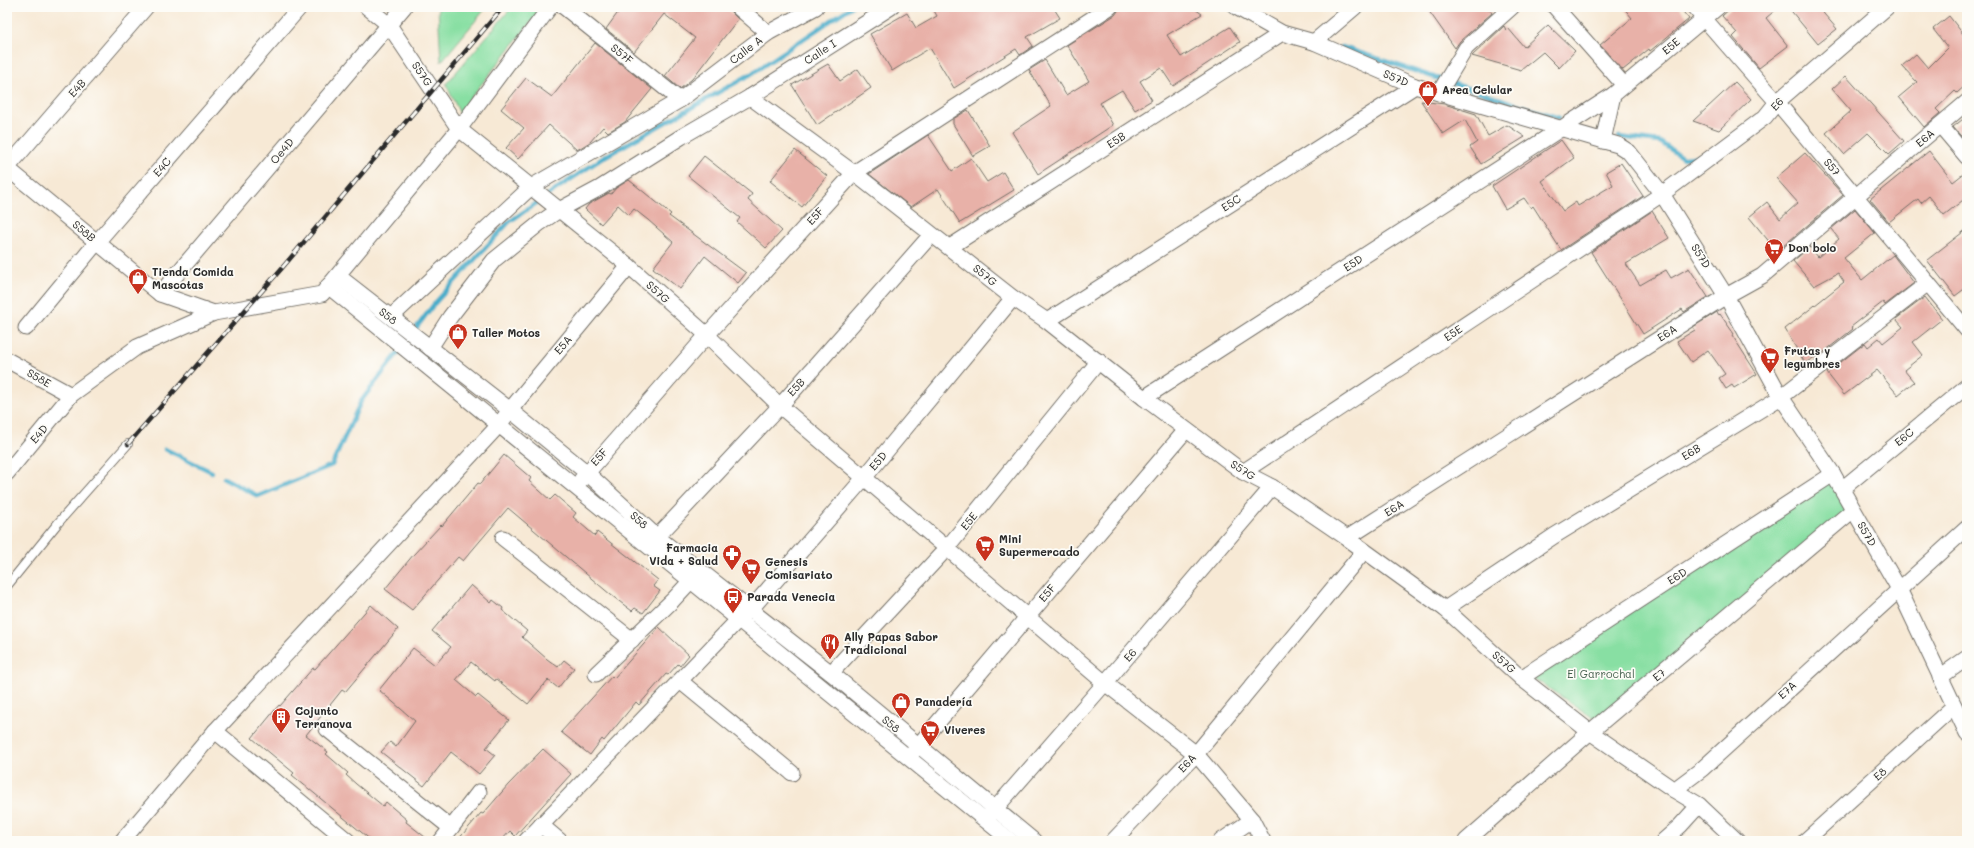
<svg xmlns="http://www.w3.org/2000/svg" width="1974" height="848" font-family="Mali,sans-serif">
<style>
.green{fill:#88dfa3;stroke:#5a8567}
.lines{fill:none;stroke-linecap:round;stroke-linejoin:round}
.stream{stroke:#4badca;stroke-width:4.5}
.building{fill:#e8b1a8}
.service-casing{stroke:#726e66;stroke-width:10}
.minor-casing{stroke:#726e66;stroke-width:17}
.service{stroke:#fff;stroke-width:8}
.minor{stroke:#fff;stroke-width:15}
.rail-casing{stroke:#2b2b2b;stroke-width:4.5}
.rail{stroke:#fdfcf7;stroke-width:3;stroke-dasharray:9;stroke-linecap:butt}
.labels{text-anchor:middle;stroke-width:3.5;stroke-linejoin:round;paint-order:stroke}
.street-label{font-size:11px;fill:#2b2b2b;stroke:#fdfcf7}
.poi-label{font-size:11px;font-weight:bold;fill:#2b2b2b;stroke:#fdfcf7;text-anchor:start}
.park-label{font-size:11px;fill:#47614f;stroke:#fdfcf7}
</style>
<rect width="100%" height="100%" fill="#fdfcf7"/>
<filter id="ink" filterUnits="userSpaceOnUse"><feTurbulence type="fractalNoise" baseFrequency=".025" numOctaves="2"/><feDisplacementMap in="SourceGraphic" scale="8" xChannelSelector="R" yChannelSelector="G"/><feConvolveMatrix kernelMatrix="1 2 1 2 8 2 1 2 1" color-interpolation-filters="sRGB"/></filter>
<filter id="wash" filterUnits="userSpaceOnUse"><feTurbulence type="fractalNoise" baseFrequency=".012" numOctaves="4" result="noise"/><feDisplacementMap in="SourceGraphic" scale="16" xChannelSelector="R" yChannelSelector="G"/><feGaussianBlur stdDeviation="0.9" result="paint"/><feColorMatrix in="noise" values="0 0 0 0 0 0 0 0 0 0 0 0 0 0 0 0 0 1.4 0 .05"/><feComposite in="paint" operator="in"/></filter>
<g filter="url(#wash)">
<rect width="100%" height="100%" fill="#f7e9d5"/>
<!-- green -->
<g class="green">
<polygon points="438,7 487,7 441,62"/>
<polygon points="512,7 543,7 472,96 460,114 446,84"/>
<polygon points="1832,475 1850,509 1604,725 1527,674"/>
</g>
<g class="lines">
<!-- stream -->
<g class="stream">
<polyline points="1342,47 1559,118"/>
<polyline points="1619,137 1660,142 1683,158 1704,156"/>
<polyline points="549,194 604,157 751,74 851,7"/>
<polyline points="414,331 434,304 509,222 538,202"/>
<polyline points="165,449 212,472"/>
<polyline points="224,478 258,496 332,465 361,401 401,349"/>
</g>
</g>
<g id="blocks">
<!-- building -->
<g class="building">
<polygon points="622,7 726,7 738,19 692,79 680,89 665,76 695,38 664,14 634,52 606,29"/>
<polygon points="932,7 1053,7 1060,18 1027,37 1033,46 1020,55 1016,49 954,88 930,48 892,71 870,34 907,13 916,28 937,16"/>
<polygon points="1121,7 1192,7 1202,14 1167,35 1181,57 1230,27 1240,42 1173,86 1161,68 1140,81 1152,100 1135,110 1122,90 1100,103 1113,125 1038,174 1012,132 1051,106 1029,70 1045,60 1066,95 1089,81 1067,45 1115,15"/>
<polygon points="1426,7 1487,7 1492,13 1460,41 1455,48"/>
<polygon points="1623,7 1679,7 1689,19 1650,51 1649,49 1623,70 1600,45 1632,18"/>
<polygon points="1732,7 1779,7 1766,18 1788,46 1759,68 1733,37 1737,33 1722,16"/>
<polygon points="1788,7 1818,7 1837,29 1818,44"/>
<polygon points="1949,16 1967,39 1967,84 1957,93 1955,91 1936,109 1940,113 1924,127 1899,97 1917,82 1902,66 1916,54 1928,68 1948,48 1933,29"/>
<polygon points="1548,25 1575,51 1559,68 1543,52 1521,70 1472,56 1504,26 1506,30 1508,28 1524,47"/>
<polygon points="595,43 652,89 625,122 608,132 603,127 590,142 577,150 549,125 518,159 506,148 524,128 501,109 526,78 552,97"/>
<polygon points="828,64 840,81 858,69 871,88 817,125 792,85"/>
<polygon points="1846,76 1904,141 1889,154 1868,133 1844,154 1826,133 1851,111 1832,89"/>
<polygon points="1735,82 1751,99 1719,130 1693,121"/>
<polygon points="1421,101 1444,104 1476,114 1488,136 1507,125 1525,137 1481,164 1470,147 1477,142 1465,120 1443,134"/>
<polygon points="968,110 990,146 973,156 953,124 953,119"/>
<polygon points="1967,116 1967,143 1953,127"/>
<polygon points="928,135 952,171 971,158 987,182 1003,172 1014,190 960,223 938,189 911,207 869,174"/>
<polygon points="1561,140 1574,158 1542,181 1563,211 1576,202 1578,206 1613,185 1606,172 1621,163 1643,196 1561,250 1533,206 1531,208 1524,198 1505,209 1492,186"/>
<polygon points="795,150 827,176 802,207 770,181"/>
<polygon points="1929,151 1953,182 1967,171 1967,197 1944,215 1929,196 1921,203 1918,199 1889,222 1870,199"/>
<polygon points="1805,153 1843,195 1782,247 1781,246 1776,250 1749,217 1767,202 1780,219 1798,203 1776,178"/>
<polygon points="704,156 752,194 748,200 782,231 766,248 737,222 740,218 688,176"/>
<polygon points="629,180 671,214 669,216 746,273 738,283 705,256 680,289 653,268 673,242 648,220 634,209 629,215 618,205 601,224 585,209 589,204 609,193 611,194 616,188"/>
<polygon points="1855,209 1875,233 1844,258 1862,280 1893,255 1914,283 1885,305 1883,302 1851,327 1853,329 1816,358 1815,357 1805,363 1785,329 1844,282 1838,273 1814,286 1793,261 1810,247 1818,257 1839,239 1831,229"/>
<polygon points="1652,211 1669,238 1626,264 1640,285 1666,270 1671,278 1689,268 1708,297 1684,312 1682,309 1643,334 1591,252"/>
<polygon points="1967,229 1967,287 1955,296 1927,260"/>
<polygon points="1925,297 1942,319 1913,342 1923,355 1904,370 1914,382 1898,395 1877,370 1844,395 1827,373 1865,343 1868,347 1879,338 1883,343 1903,327 1896,319"/>
<polygon points="1717,312 1719,315 1720,314 1734,334 1732,335 1757,374 1734,388 1732,385 1726,389 1719,378 1725,374 1708,350 1691,362 1677,341 1695,330 1693,327"/>
<polygon points="504,455 531,478 529,481 550,500 555,495 576,513 573,517 595,536 597,532 658,580 653,586 660,591 643,613 635,608 632,611 611,595 508,508 463,561 458,557 412,610 385,589 414,554 441,525 442,526 478,483 480,484"/>
<polygon points="471,585 491,603 493,600 503,608 502,610 527,631 522,637 547,659 558,667 564,660 574,668 558,688 548,680 528,704 496,679 495,681 471,662 456,680 476,697 478,695 509,720 486,748 495,755 479,774 451,752 424,786 381,752 390,742 396,747 415,721 379,690 413,648 435,665 451,647 432,631"/>
<polygon points="371,605 398,629 345,692 342,690 306,735 328,752 326,754 348,773 346,775 356,784 383,806 386,802 407,820 406,822 430,841 372,841 292,775 294,773 252,738 279,705 280,706 313,668 315,669"/>
<polygon points="659,627 689,655 680,666 678,664 668,675 666,674 639,705 636,702 604,741 602,739 590,755 561,732 612,676 614,678"/>
<polygon points="543,749 571,774 515,836 510,831 501,841 457,841 481,813 483,814 508,785"/>
</g>
</g>
</g>
<g filter="url(#ink)">
<use href="#blocks" fill-opacity="0" stroke="#726e66" stroke-width="1"/>
<g class="lines">
<!-- service casing -->
<g class="service-casing">
<polyline id="service" points="7,586 58,523 128,444"/>
</g>
<!-- minor casing -->
<g class="minor-casing">
<g id="minor">
<polyline points="367,7 389,25 459,129 629,266 707,335 780,406 1105,683 1196,754 1252,820 1263,841"/>
<polyline points="564,7 680,100"/>
<polyline points="738,7 768,33"/>
<polyline points="1236,7 1282,33 1314,42 1415,86 1618,145 1629,152 1662,194 1726,296 1781,397 1833,474 1899,589 1967,733"/>
<polyline points="1555,7 1624,85"/>
<polyline points="1694,7 1777,102 1967,330"/>
<polyline points="1314,42 1355,7"/>
<polyline points="1439,93 1466,48 1512,7"/>
<polyline points="750,97 854,173 1013,298 1047,321 1144,398 1243,472 1272,487 1347,538 1445,609 1521,678 1590,732 1674,790 1699,805 1737,841"/>
<polyline points="1940,125 1967,157"/>
<polyline points="1603,141 1613,95"/>
<polyline points="7,168 160,294 214,313 322,294 459,129 550,7"/>
<polyline points="7,168 146,7"/>
<polyline points="950,247 1282,33"/>
<polyline points="338,276 510,410 586,472 657,537 831,673 1034,841"/>
<polyline points="328,286 1011,841"/>
<polyline points="160,294 404,7"/>
<polyline points="391,317 531,187 680,100 768,33 816,7"/>
<polyline points="1047,321 1415,86"/>
<polyline points="26,328 97,242 300,7"/>
<polyline points="430,348 450,317 494,260 540,223 559,210 600,188 681,137 750,97 891,7"/>
<polyline points="7,360 71,395"/>
<polyline points="1144,398 1613,95 1718,7"/>
<polyline points="1243,472 1662,194 1765,117 1777,102 1887,7"/>
<polyline points="7,473 71,395 137,347 214,313"/>
<polyline points="581,480 707,335 854,173 1110,7"/>
<polyline points="1842,489 1967,386"/>
<polyline points="657,537 780,406 931,235"/>
<polyline points="503,538 632,640"/>
<polyline points="1347,538 1726,296 1762,276 1967,102"/>
<polyline points="1445,609 1554,536 1781,397 1928,283"/>
<polyline points="831,673 947,548 1099,361"/>
<polyline points="596,674 673,600 697,574"/>
<polyline points="1940,677 1967,658"/>
<polyline points="1521,678 1833,474"/>
<polyline points="680,681 792,773"/>
<polyline points="327,729 451,828"/>
<polyline points="215,731 348,841"/>
<polyline points="911,754 1186,430"/>
<polyline points="1674,790 1702,769 1967,528"/>
<polyline points="988,817 1105,683 1272,487"/>
<polyline points="541,825 560,841"/>
<polyline points="122,841 215,731 499,425 510,410 629,266"/>
<polyline points="441,841 479,792"/>
<polyline points="526,841 739,619 751,609 864,478 1013,298"/>
<polyline points="1113,841 1196,754 1364,551"/>
<polyline points="1221,841 1252,820"/>
<polyline points="1466,841 1590,732 1853,510"/>
<polyline points="1663,841 1680,826 1699,805"/>
<polyline points="1805,841 1954,706"/>
</g>
</g>
<!-- service -->
<use href="#service" class="service"/>
<!-- minor -->
<use href="#minor" class="minor"/>
<!-- rail casing -->
<g class="rail-casing">
<polyline id="rail" points="128,444 282,268 503,7"/>
</g>
<!-- rail -->
<use href="#rail" class="rail"/>
</g>
</g>
<!-- icons -->
<defs>
<g id="shop-pin" transform="scale(1)"><path d="M0 17L-7.5 6A9.5 9.5 0 1 1 7.5 6Z" fill="#c8321e" stroke="#fdfcf7"/><path d="M-5-2.5h2.3a2.7 3.5 0 0 1 5.4 0H5L5.5 6h-11ZM-1.5-2.5h3a1.5 2.3 0 0 0-3 0Z" fill="#fff"/></g>
<g id="supermarket-pin" transform="scale(1)"><path d="M0 17L-7.5 6A9.5 9.5 0 1 1 7.5 6Z" fill="#c8321e" stroke="#fdfcf7"/><path d="M-6-5.5h2.5l.6 2H6L4.5 2H-2.5L-4.4-4H-6ZM-1.5 3.2a1.3 1.3 0 1 0 .1 0ZM3 3.2a1.3 1.3 0 1 0 .1 0Z" fill="#fff"/></g>
<g id="pharmacy-pin" transform="scale(1)"><path d="M0 17L-7.5 6A9.5 9.5 0 1 1 7.5 6Z" fill="#c8321e" stroke="#fdfcf7"/><path d="M-2-6h4v4h4v4h-4v4h-4v-4h-4v-4h4Z" fill="#fff"/></g>
<g id="bus-pin" transform="scale(1)"><path d="M0 17L-7.5 6A9.5 9.5 0 1 1 7.5 6Z" fill="#c8321e" stroke="#fdfcf7"/><path d="M-5-6H5V4H4V6H2V4H-2V6H-4V4H-5ZM-3.5-4V0h7V-4ZM-3.5 1.2v1.5H-2V1.2ZM2 1.2v1.5H3.5V1.2Z" fill="#fff"/></g>
<g id="restaurant-pin" transform="scale(1)"><path d="M0 17L-7.5 6A9.5 9.5 0 1 1 7.5 6Z" fill="#c8321e" stroke="#fdfcf7"/><path d="M-5-6h1v4h1v-4h1v4h1v-4h1v5L-1.5 .5V6h-2V.5L-5-1ZM5-6V6H3V1.5H1.5Q1.5-4 5-6Z" fill="#fff"/></g>
<g id="building-pin" transform="scale(1)"><path d="M0 17L-7.5 6A9.5 9.5 0 1 1 7.5 6Z" fill="#c8321e" stroke="#fdfcf7"/><path d="M-4-6H4V6H1V3H-1V6H-4ZM-2.5-4.3h1.7v1.8h-1.7ZM.8-4.3h1.7v1.8H.8ZM-2.5-1h1.7V.8h-1.7ZM.8-1h1.7V.8H.8Z" fill="#fff"/></g>
</defs>
<g fill-rule="evenodd">
<use href="#shop-pin" x="1428" y="90"/>
<use href="#supermarket-pin" x="1774" y="248"/>
<use href="#shop-pin" x="138" y="278"/>
<use href="#shop-pin" x="458" y="333"/>
<use href="#supermarket-pin" x="1770" y="357"/>
<use href="#supermarket-pin" x="985" y="545"/>
<use href="#pharmacy-pin" x="732" y="554"/>
<use href="#supermarket-pin" x="751" y="568"/>
<use href="#bus-pin" x="733" y="597"/>
<use href="#restaurant-pin" x="830" y="643"/>
<use href="#shop-pin" x="901" y="702"/>
<use href="#building-pin" x="281" y="717"/>
<use href="#supermarket-pin" x="930" y="730"/>
</g>
<g class="labels">
<!-- street labels -->
<g class="street-label">
<text transform="translate(1671 46) rotate(-40)" y="4">E5E</text>
<text transform="translate(746 50) rotate(-37)" y="4">Calle A</text>
<text transform="translate(820 52) rotate(-33)" y="4">Calle I</text>
<text transform="translate(622 54) rotate(39)" y="4">S57F</text>
<text transform="translate(422 74) rotate(56)" y="4">S57G</text>
<text transform="translate(1396 78) rotate(23)" y="4">S57D</text>
<text transform="translate(77 88) rotate(-49)" y="4">E4B</text>
<text transform="translate(1777 104) rotate(-48)" y="4">E6</text>
<text transform="translate(1925 138) rotate(-40)" y="4">E6A</text>
<text transform="translate(1116 140) rotate(-33)" y="4">E5B</text>
<text transform="translate(282 151) rotate(-50)" y="4">Oe4D</text>
<text transform="translate(162 167) rotate(-49)" y="4">E4C</text>
<text transform="translate(1832 167) rotate(50)" y="4">S57</text>
<text transform="translate(1231 203) rotate(-33)" y="4">E5C</text>
<text transform="translate(815 216) rotate(-48)" y="4">E5F</text>
<text transform="translate(84 231) rotate(40)" y="4">S58B</text>
<text transform="translate(1701 256) rotate(58)" y="4">S57D</text>
<text transform="translate(1353 263) rotate(-33)" y="4">E5D</text>
<text transform="translate(985 275) rotate(39)" y="4">S57G</text>
<text transform="translate(658 292) rotate(42)" y="4">S57G</text>
<text transform="translate(388 316) rotate(38)" y="4">S58</text>
<text transform="translate(1453 333) rotate(-34)" y="4">E5E</text>
<text transform="translate(1667 333) rotate(-33)" y="4">E6A</text>
<text transform="translate(563 345) rotate(-50)" y="4">E5A</text>
<text transform="translate(39 378) rotate(29)" y="4">S58E</text>
<text transform="translate(796 387) rotate(-49)" y="4">E5B</text>
<text transform="translate(39 434) rotate(-50)" y="4">E4D</text>
<text transform="translate(1904 437) rotate(-39)" y="4">E6C</text>
<text transform="translate(1691 452) rotate(-32)" y="4">E6B</text>
<text transform="translate(599 457) rotate(-49)" y="4">E5F</text>
<text transform="translate(878 461) rotate(-50)" y="4">E5D</text>
<text transform="translate(1243 470) rotate(32)" y="4">S57G</text>
<text transform="translate(1394 508) rotate(-33)" y="4">E6A</text>
<text transform="translate(639 520) rotate(42)" y="4">S58</text>
<text transform="translate(969 521) rotate(-51)" y="4">E5E</text>
<text transform="translate(1867 534) rotate(60)" y="4">S57D</text>
<text transform="translate(1677 576) rotate(-33)" y="4">E6D</text>
<text transform="translate(1047 593) rotate(-50)" y="4">E5F</text>
<text transform="translate(1130 655) rotate(-50)" y="4">E6</text>
<text transform="translate(1504 662) rotate(42)" y="4">S57G</text>
<text transform="translate(1659 675) rotate(-40)" y="4">E7</text>
<text transform="translate(1787 690) rotate(-42)" y="4">E7A</text>
<text transform="translate(891 724) rotate(40)" y="4">S58</text>
<text transform="translate(1187 763) rotate(-47)" y="4">E6A</text>
<text transform="translate(1880 774) rotate(-42)" y="4">E8</text>
</g>
<!-- poi labels -->
<g class="poi-label">
<text x="1442" y="94">Area Celular</text>
<text x="1788" y="252">Don bolo</text>
<text x="152" y="276">Tienda Comida<tspan x="152" dy="13">Mascotas</tspan></text>
<text x="472" y="337">Taller Motos</text>
<text x="1784" y="355">Frutas y<tspan x="1784" dy="13">legumbres</tspan></text>
<text x="999" y="543">Mini<tspan x="999" dy="13">Supermercado</tspan></text>
<text x="718" y="552" text-anchor="end">Farmacia<tspan x="718" dy="13">Vida + Salud</tspan></text>
<text x="765" y="566">Genesis<tspan x="765" dy="13">Comisariato</tspan></text>
<text x="747" y="601">Parada Venecia</text>
<text x="844" y="641">Ally Papas Sabor<tspan x="844" dy="13">Tradicional</tspan></text>
<text x="915" y="706">Panadería</text>
<text x="295" y="715">Cojunto<tspan x="295" dy="13">Terranova</tspan></text>
<text x="944" y="734">Viveres</text>
</g>
<!-- park labels -->
<g class="park-label">
<text x="1601" y="678">El Garrochal</text>
</g>
</g>
<!-- margin -->
<rect width="1974" height="848" fill="none" stroke="#fdfcf7" stroke-width="24"/>
</svg>
